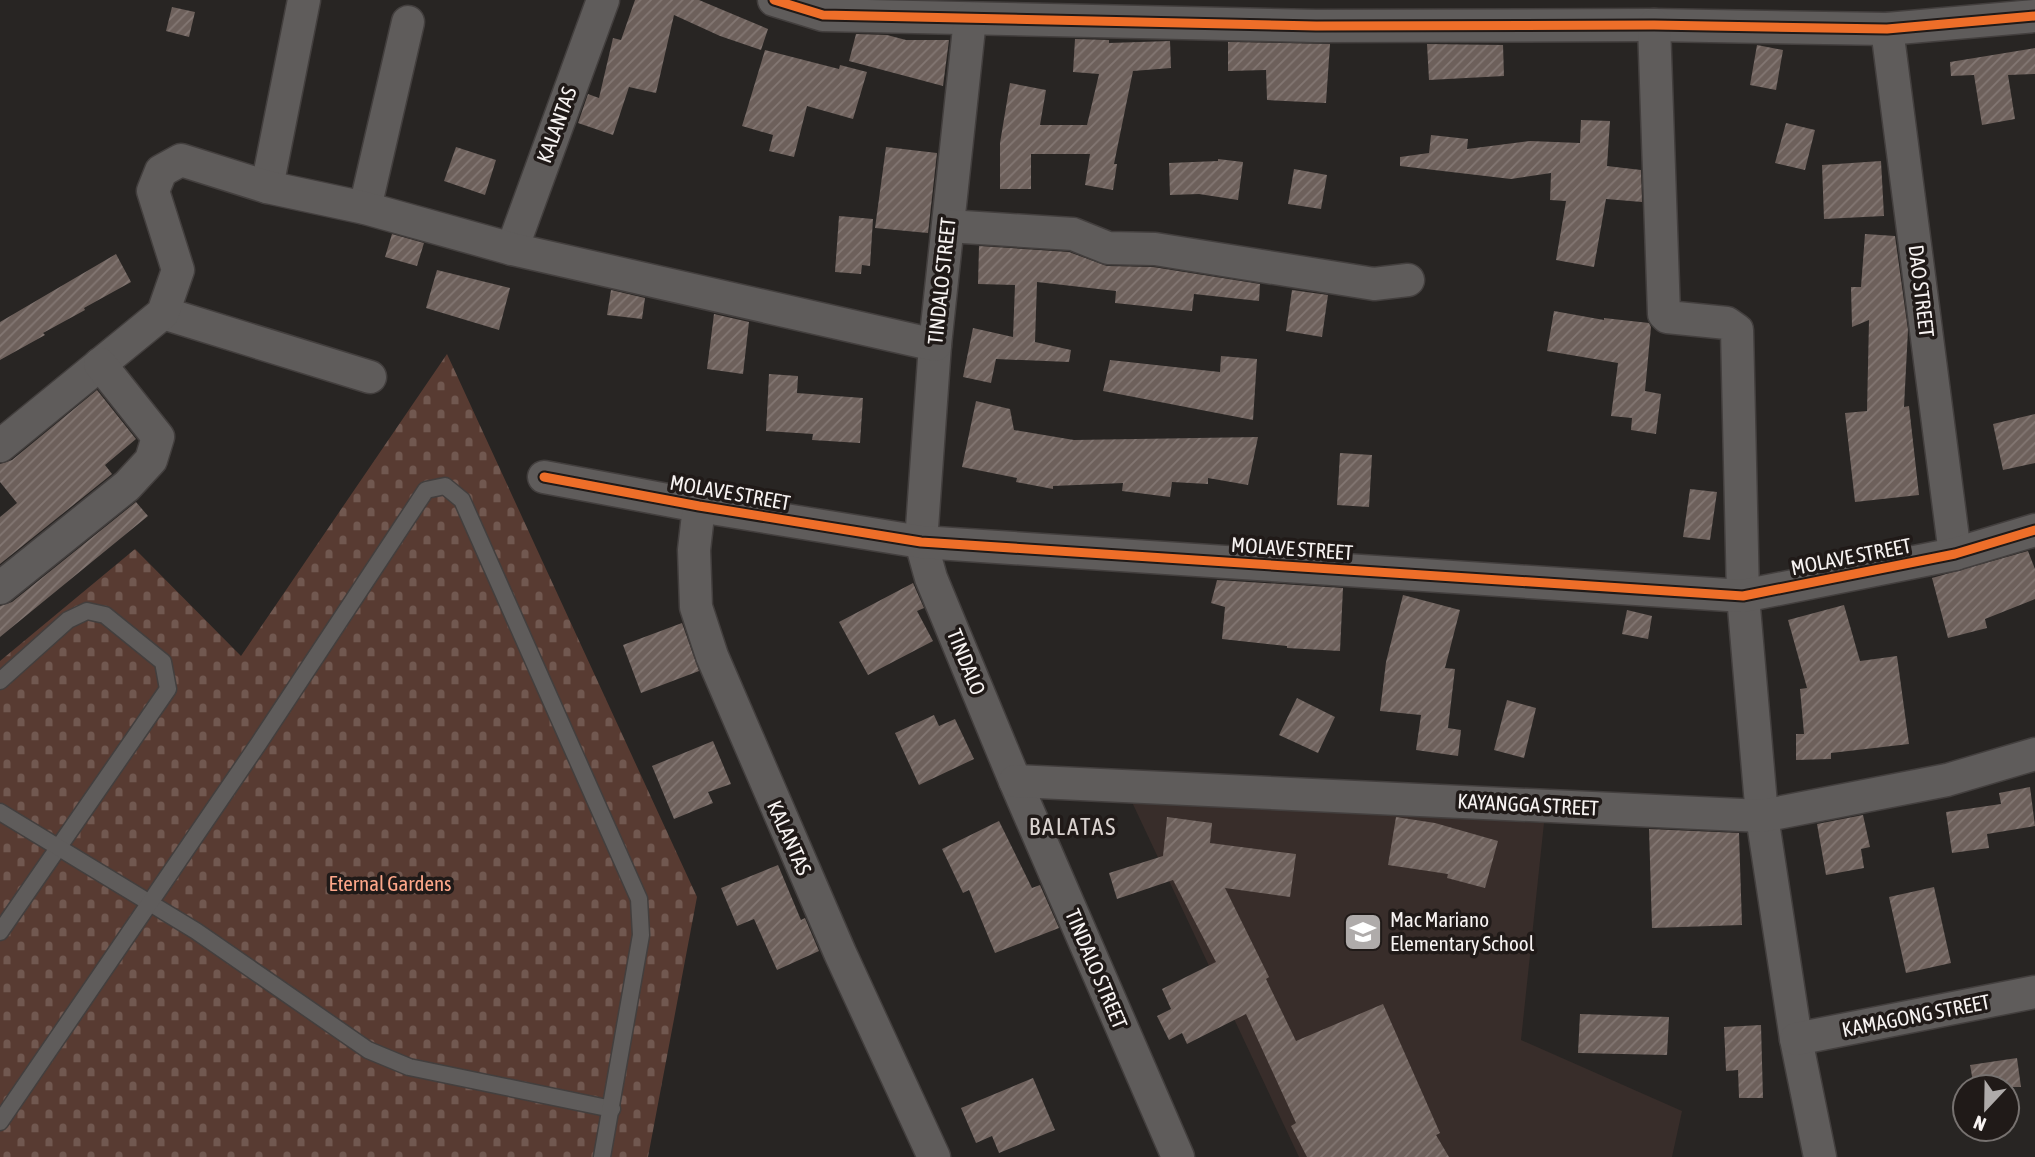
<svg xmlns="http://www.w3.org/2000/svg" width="2035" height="1157" font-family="'Asap Condensed',sans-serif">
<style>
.built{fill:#382d2a}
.cemetery{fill:url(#cemetery-stones)}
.building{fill:url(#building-hatch)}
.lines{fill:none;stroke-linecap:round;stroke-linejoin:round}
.lane-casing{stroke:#433f3e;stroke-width:19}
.street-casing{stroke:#433f3e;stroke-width:35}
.lane{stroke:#5f5c5b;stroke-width:16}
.street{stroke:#5f5c5b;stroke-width:32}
.cycleway-casing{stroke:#201a18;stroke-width:13}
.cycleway{stroke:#ee6e29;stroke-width:9}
.labels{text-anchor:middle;stroke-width:7;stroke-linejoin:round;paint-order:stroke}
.street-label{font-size:21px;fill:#f7f3f2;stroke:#201a18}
.park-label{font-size:21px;fill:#fea78a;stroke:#201a18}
.poi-label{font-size:21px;fill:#f7f3f2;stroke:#201a18;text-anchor:start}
.quarter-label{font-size:24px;letter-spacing:2px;fill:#dad3d0;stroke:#201a18}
</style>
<defs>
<pattern id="cemetery-stones" width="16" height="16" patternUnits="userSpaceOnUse" patternTransform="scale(1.75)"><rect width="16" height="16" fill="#583b32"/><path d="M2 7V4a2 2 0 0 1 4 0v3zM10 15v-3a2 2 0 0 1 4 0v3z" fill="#715850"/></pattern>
<pattern id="building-hatch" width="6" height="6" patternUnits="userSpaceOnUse" patternTransform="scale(1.75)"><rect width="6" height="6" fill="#6d605b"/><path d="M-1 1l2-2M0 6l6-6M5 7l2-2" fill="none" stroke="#837773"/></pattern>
</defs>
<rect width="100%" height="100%" fill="#282523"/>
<!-- built -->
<polygon class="built" points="1131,800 1544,823 1521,1040 1682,1111 1672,1157 1299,1157"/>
<!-- cemetery -->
<polygon class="cemetery" points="447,354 697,897 648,1157 0,1157 0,661 135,549 241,656"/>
<!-- building -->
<g class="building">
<polygon points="635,0 699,0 768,29 761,50 720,36 674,15 656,93 629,87 613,135 578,123 588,94 599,98 613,38 621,40"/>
<polygon points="172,7 195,12 189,37 166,31"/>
<polygon points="856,34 887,35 906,40 949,40 943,86 849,61"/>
<polygon points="1075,39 1109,40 1109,43 1170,41 1171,68 1133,71 1114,164 1117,164 1113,190 1085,185 1090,154 1031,154 1031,189 1000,189 1000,143 1010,83 1046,90 1040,125 1087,125 1099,74 1073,72"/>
<polygon points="1228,42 1330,44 1326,103 1267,100 1266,70 1228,71"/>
<polygon points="1427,44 1503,45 1504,76 1429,80"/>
<polygon points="1757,45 1783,50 1776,90 1750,85"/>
<polygon points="2035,48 2035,74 2008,75 2015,119 1982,125 1974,75 1951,76 1950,62"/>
<polygon points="765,50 839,69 840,65 867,72 853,119 807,106 794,157 769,151 773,135 742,126"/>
<polygon points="1581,120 1610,121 1607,166 1641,170 1642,202 1606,199 1594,267 1556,260 1566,201 1550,200 1551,173 1511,179 1400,166 1400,157 1429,153 1431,135 1468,139 1467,149 1530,141 1580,143"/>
<polygon points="1786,123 1815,130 1805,170 1775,163"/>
<polygon points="456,147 496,160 485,195 444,181"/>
<polygon points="886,147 937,153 928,233 875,228"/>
<polygon points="1218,159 1243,162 1238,200 1199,194 1170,195 1169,163 1218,161"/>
<polygon points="1881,161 1884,216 1824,219 1822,165"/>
<polygon points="1294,169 1327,175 1321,209 1288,204"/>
<polygon points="839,216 873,219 870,266 862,265 861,274 835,272"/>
<polygon points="392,234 424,243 417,266 385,257"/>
<polygon points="1865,234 1895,236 1908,330 1904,407 1909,406 1919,495 1855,502 1845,413 1867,411 1869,320 1852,327 1851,287 1861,287"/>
<polygon points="979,246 1069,252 1107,266 1153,267 1260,284 1259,301 1194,294 1192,311 1115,303 1116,291 1037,282 1035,342 1071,350 1069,362 996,359 991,383 963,377 973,328 1013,337 1015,285 978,284"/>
<polygon points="116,254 131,282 84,308 85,310 43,333 45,335 0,360 0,322"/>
<polygon points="437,270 510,288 499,330 426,308"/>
<polygon points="611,290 645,298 642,319 607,315"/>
<polygon points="1292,290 1328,295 1322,337 1286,331"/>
<polygon points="1554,311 1604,320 1604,318 1649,323 1651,327 1645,391 1661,394 1656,434 1631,430 1632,418 1611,416 1618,363 1547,351"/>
<polygon points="714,314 749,322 743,374 707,369"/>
<polygon points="1221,356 1257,359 1253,420 1103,391 1110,360 1220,372"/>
<polygon points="769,374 798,376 797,393 863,398 860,443 812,440 813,434 766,431"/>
<polygon points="97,390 136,439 105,465 112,474 0,564 0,517 17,503 0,482 0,464 12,460"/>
<polygon points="976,401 1010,409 1014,430 1074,440 1258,437 1248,485 1208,478 1208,484 1172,482 1170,497 1122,491 1123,483 1053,486 1053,489 1016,482 1017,478 962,467"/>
<polygon points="2035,414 2035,463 2003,470 1993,424"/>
<polygon points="1340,453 1372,455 1369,507 1337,505"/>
<polygon points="1690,489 1717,492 1710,540 1683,537"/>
<polygon points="136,502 148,516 0,637 0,606 12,602"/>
<polygon points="2028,551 2035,569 2035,599 1985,619 1987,628 1948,638 1932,578"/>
<polygon points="1217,580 1343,588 1340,651 1287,648 1287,646 1222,639 1225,607 1211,603"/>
<polygon points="913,583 924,608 917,611 933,641 868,675 839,622"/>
<polygon points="1403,595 1460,610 1445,668 1455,669 1448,728 1461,730 1458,756 1416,750 1421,715 1380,711 1386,662"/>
<polygon points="1844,605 1860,661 1897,656 1909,744 1831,753 1831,759 1796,760 1796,734 1804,734 1800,689 1807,688 1788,620"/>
<polygon points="1627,610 1652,616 1648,639 1622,634"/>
<polygon points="682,623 699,671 641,693 623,645"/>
<polygon points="1297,698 1335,717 1318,753 1279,735"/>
<polygon points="1507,700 1536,708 1524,758 1494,750"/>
<polygon points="934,715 939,726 955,719 974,759 919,785 895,733"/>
<polygon points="713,741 731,784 708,792 713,803 674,819 652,766"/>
<polygon points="2030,787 2035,826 1987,834 1989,848 1952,853 1946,812 2001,804 1999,793"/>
<polygon points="1863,815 1870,847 1861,849 1864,868 1826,875 1817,824"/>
<polygon points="1167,817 1212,823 1210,843 1296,854 1290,897 1225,888 1269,977 1266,979 1296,1041 1383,1004 1440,1133 1436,1135 1449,1157 1307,1157 1291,1126 1296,1123 1246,1014 1187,1044 1182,1033 1169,1040 1157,1016 1171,1009 1162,989 1216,962 1173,880 1117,899 1109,873 1163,856"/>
<polygon points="1396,817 1435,823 1498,841 1485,888 1447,878 1448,874 1388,865"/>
<polygon points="999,821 1032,888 1040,885 1059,928 995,953 969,890 963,893 942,849"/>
<polygon points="1649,829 1739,833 1742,925 1652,928"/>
<polygon points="778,865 801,920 805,918 819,951 777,970 754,919 737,926 721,888"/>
<polygon points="1934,887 1951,963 1906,973 1889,897"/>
<polygon points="1580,1014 1669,1017 1667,1055 1578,1053"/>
<polygon points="1761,1025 1763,1098 1739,1098 1738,1070 1726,1071 1724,1027"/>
<polygon points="2017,1058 2021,1087 1974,1087 1970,1065"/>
<polygon points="1033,1078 1055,1130 999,1153 992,1136 976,1143 961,1108"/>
</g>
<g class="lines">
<!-- lane casing -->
<g class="lane-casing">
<g id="lane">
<polyline points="0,681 68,620 87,611 105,615 163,662 168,689 0,932"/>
<polyline points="0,812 196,931 368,1050 409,1067 612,1109"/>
<polyline points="0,1122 259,743 426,490 445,486 462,500 639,899 641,935 602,1157"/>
</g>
</g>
<!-- street casing -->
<g class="street-casing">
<g id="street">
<polyline points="774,0 823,15 1316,26 1654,25 1887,29 2035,16"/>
<polyline points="970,19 935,345 921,542 931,578 1015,781 1178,1157"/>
<polyline points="1654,25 1664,314 1667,317 1727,323 1737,330 1743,596 1762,816 1796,1039 1820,1157"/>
<polyline points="1887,29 1955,554"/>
<polyline points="267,187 304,0"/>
<polyline points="365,208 408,22"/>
<polyline points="948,226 1073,234 1108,248 1155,249 1374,284 1408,280"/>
<polyline points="512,249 603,0"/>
<polyline points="163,313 370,377"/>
<polyline points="0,446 163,313 178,270 153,191 161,171 181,160 267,187 365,208 512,249 935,345"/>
<polyline points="544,477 699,506 921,542 1743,596 1955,554 2035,530"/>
<polyline points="699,506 694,550 696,607 712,656 840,953 934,1157"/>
<polyline points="0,588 127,486 151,460 158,437 100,364"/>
<polyline points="1015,781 1762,816 1947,780 2035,754"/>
<polyline points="1796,1039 2035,992"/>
</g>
</g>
<!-- lane -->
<use href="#lane" class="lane"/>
<!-- street -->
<use href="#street" class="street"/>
<!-- cycleway casing -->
<g class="cycleway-casing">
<g id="cycleway">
<polyline points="774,0 823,15 1316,26 1654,25 1887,29 2035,16"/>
<polyline points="544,477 699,506 921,542 1743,596 1955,554 2035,530"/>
</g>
</g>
<!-- cycleway -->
<use href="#cycleway" class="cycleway"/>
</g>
<!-- icons -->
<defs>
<g id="school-square" transform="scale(2.0125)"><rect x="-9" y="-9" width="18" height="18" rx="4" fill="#afabaa" stroke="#201a18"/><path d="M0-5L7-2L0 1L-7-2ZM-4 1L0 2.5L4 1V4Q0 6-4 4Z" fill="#fff"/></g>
</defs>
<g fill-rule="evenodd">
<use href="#school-square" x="1363" y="932"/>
</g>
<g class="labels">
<!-- street labels -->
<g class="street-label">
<text transform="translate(557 125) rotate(-70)" y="7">KALANTAS</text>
<text transform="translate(942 281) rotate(-84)" y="7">TINDALO STREET</text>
<text transform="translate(1921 291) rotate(83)" y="7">DAO STREET</text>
<text transform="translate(730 493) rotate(10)" y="7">MOLAVE STREET</text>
<text transform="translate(1292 549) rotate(4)" y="7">MOLAVE STREET</text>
<text transform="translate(1851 557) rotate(-11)" y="7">MOLAVE STREET</text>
<text transform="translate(966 662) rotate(68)" y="7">TINDALO</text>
<text transform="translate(1528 805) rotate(3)" y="7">KAYANGGA STREET</text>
<text transform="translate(789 838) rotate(66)" y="7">KALANTAS</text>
<text transform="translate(1096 969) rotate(67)" y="7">TINDALO STREET</text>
<text transform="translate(1916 1016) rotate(-11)" y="7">KAMAGONG STREET</text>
</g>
<!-- park labels -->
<g class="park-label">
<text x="390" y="891">Eternal Gardens</text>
</g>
<!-- poi labels -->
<g class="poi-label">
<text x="1390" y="927">Mac Mariano<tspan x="1390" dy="24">Elementary School</tspan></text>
</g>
<!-- quarter labels -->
<g class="quarter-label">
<text x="1073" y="835">BALATAS</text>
</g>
</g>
<!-- north arrow -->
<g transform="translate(1986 1108) rotate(202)"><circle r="33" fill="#201a18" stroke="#76716f" stroke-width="2"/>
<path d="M0-5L12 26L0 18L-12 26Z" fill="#afabaa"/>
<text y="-10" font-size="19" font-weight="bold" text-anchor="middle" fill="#f7f3f2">N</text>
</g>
</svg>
